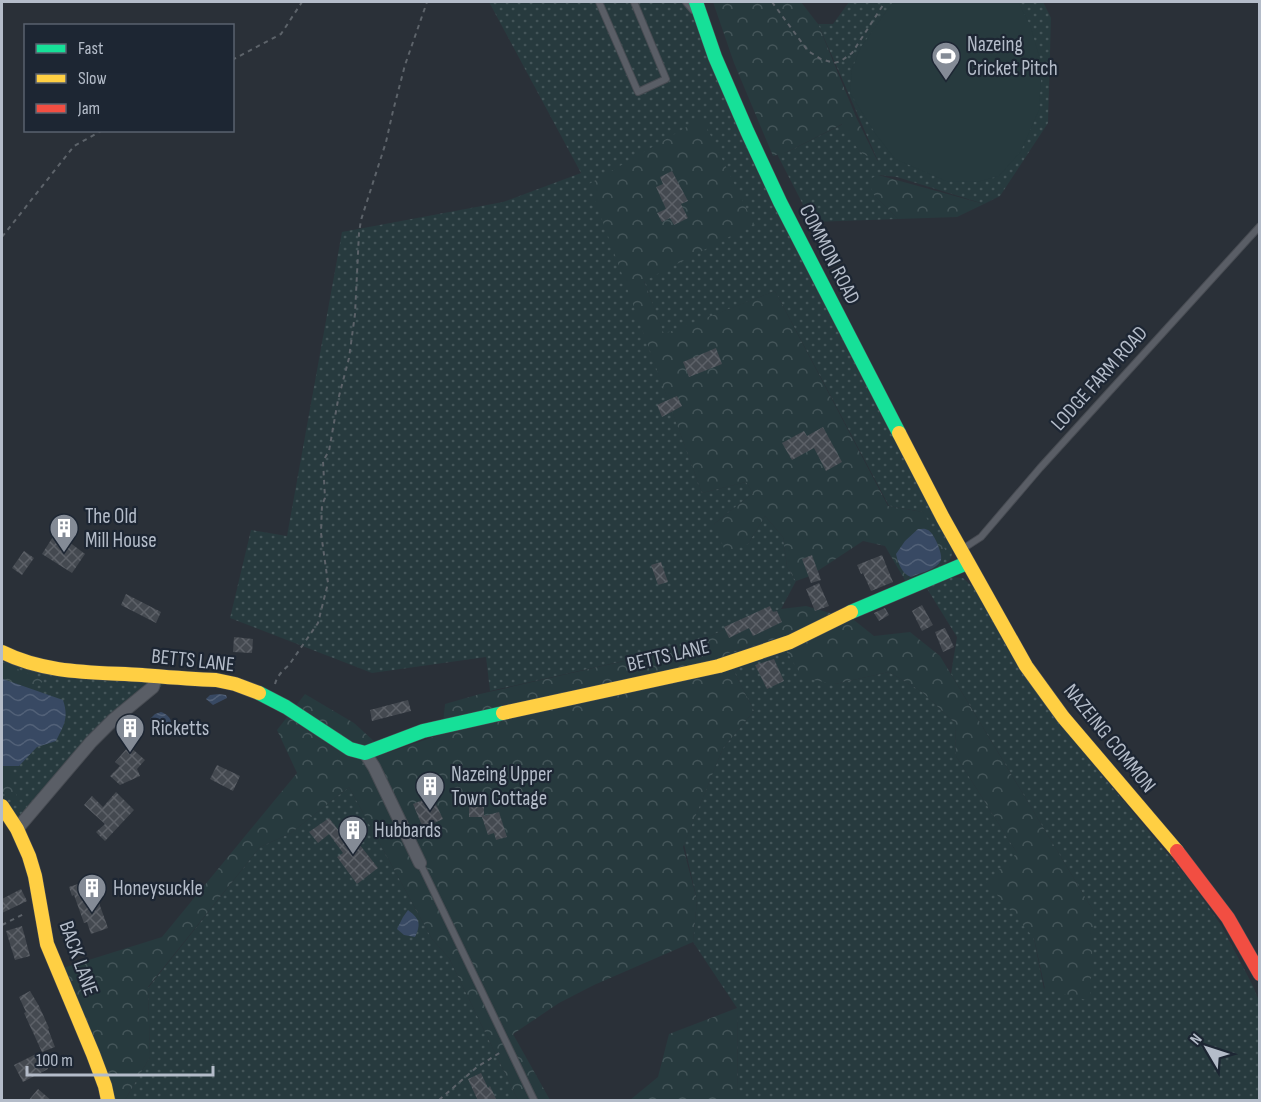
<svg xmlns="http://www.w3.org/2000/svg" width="1261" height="1102" font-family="'Sofia Sans Condensed',sans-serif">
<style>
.grass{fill:url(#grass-dots)}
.forest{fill:url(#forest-crowns)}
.garden{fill:#273a3e}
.water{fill:url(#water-waves)}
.building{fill:url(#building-cross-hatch)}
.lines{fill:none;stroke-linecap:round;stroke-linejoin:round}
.lane-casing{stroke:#484c53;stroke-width:8}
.street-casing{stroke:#484c53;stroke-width:14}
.fast-casing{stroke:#484c53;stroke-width:15}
.slow-casing{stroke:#484c53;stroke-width:15}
.jam-casing{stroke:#484c53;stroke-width:15}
.path{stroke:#5d636a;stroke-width:2;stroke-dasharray:4.5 4.5;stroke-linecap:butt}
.lane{stroke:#5a5e66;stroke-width:6}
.street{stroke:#5a5e66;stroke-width:12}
.fast{stroke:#16e098;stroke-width:14}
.slow{stroke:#ffcf43;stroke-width:14}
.jam{stroke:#f24e42;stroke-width:14}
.labels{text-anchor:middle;stroke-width:4.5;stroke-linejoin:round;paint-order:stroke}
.poi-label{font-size:21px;fill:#b4bcc9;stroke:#1d2633;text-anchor:start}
.street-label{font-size:21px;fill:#b4bcc9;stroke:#1d2633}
</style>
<defs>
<pattern id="grass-dots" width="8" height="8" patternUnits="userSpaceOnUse" patternTransform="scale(1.5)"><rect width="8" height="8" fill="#273a3e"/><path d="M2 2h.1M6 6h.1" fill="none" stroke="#445559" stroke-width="1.8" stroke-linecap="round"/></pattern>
<pattern id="forest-crowns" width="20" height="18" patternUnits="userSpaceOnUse" patternTransform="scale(1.5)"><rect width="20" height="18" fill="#273a3e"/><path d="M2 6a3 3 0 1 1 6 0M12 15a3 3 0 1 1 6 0" fill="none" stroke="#445559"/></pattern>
<pattern id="water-waves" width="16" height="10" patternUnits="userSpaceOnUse" patternTransform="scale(1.5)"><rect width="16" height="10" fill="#384963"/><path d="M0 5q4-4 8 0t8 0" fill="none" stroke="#526178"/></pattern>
<pattern id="building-cross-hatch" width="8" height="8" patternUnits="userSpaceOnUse" patternTransform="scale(1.5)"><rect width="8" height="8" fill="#444950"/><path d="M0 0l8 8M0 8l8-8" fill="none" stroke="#5d6168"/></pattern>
</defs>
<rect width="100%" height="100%" fill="#2a3038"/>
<!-- grass -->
<g class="grass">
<path d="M489 2H692L952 548C953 559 948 563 939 568L923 512 889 506 775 291 664 335 644 281 590 184 702 493 746 482 753 493 714 524 748 544 765 516 783 537 787 567 796 581 781 609 740 622 690 646 490 691 486 657 372 673 230 618 251 530 287 536 342 232 503 202 581 173Z"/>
<polygon points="849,2 1043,2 1051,18 1048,123 1000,196 984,204 897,177 878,175 874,195 898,219 812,222 777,154 787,152 843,124 860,152 878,161 818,24 833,24"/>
<polygon points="951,577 963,578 974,588 1072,739 1190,881 1221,925 1253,986 1259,1001 1259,1100 738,1100 737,1008 693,942 697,900 684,844 723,748 754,711 725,654 778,638 835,684 889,672 921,691 955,723 956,756 1017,853 1044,989 1094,912 951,674 957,637 926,587"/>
<polygon points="2,651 12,658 170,679 127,715 87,753 15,838 2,819"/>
<polygon points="349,787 432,939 449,958 518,1100 125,1100 150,1057 148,988 260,847 291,833"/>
</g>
<!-- forest -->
<g class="forest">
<polygon points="713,2 801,2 818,24 856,117 878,162 860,152 842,124 787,152 773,156 734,63"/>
<path d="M702 118 754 224 644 281 664 334 775 291 888 506 923 512 947 553C942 571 923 575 906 582L885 546 863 541 810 576 796 581 787 567 783 537 765 516 748 544 726 553 714 524 753 493 746 482 702 493 589 184Z"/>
<polygon points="878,175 984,204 957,217 898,219 874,195 868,180"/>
<polygon points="806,606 854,620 874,636 910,632 940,656 1094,912 1090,1001 1045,989 1034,938 986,882 1017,853 956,756 955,723 921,691 889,672 835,684 803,678 778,638 725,654 754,711 723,748 683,847 697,900 693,942 594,985 559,1003 513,1034 550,1100 518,1100 449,958 432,939 349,787 291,833 260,847 148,987 150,1057 125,1100 112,1100 63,968 162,937 297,773 277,730 305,694 354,723 387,753 442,734 445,704 480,694 690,646 740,622 781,609"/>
<polygon points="2,662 44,681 29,690 2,693"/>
<polygon points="2,730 13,760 13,782 18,802 4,793 2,790"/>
<polygon points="737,1008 738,1100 630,1100 658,1077 669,1034"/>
</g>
<!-- garden -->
<polygon class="garden" points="893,2 1018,2 1030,25 1042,66 1039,110 1021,151 999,176 977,182 946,181 895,159 875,133 850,93 852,69 861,47"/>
<!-- water -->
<g class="water">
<path d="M918 529C922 529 924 528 928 530 934 533 943 554 941 560 937 570 919 573 911 577 902 574 898 563 896 554L905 541Z"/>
<path d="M3 679 63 700C69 718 64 725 56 741L37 747 19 766H2V680Z"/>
<polygon points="219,694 226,695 227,698 213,705 206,699 210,695"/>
<path d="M161 712C172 716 176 726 162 731L152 726 150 719 155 714Z"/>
<path d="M408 910C420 919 421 924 415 937L404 935 397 929 403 917Z"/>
</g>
<!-- building -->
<g class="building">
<polygon points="672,171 688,201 681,204 688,218 674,225 670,218 662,222 657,213 666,209 656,187 663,184 660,177"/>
<polygon points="716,348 722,364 689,377 683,362"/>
<polygon points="677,396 682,406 662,417 657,405"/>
<polygon points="823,427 842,462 826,471 814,448 792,460 782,443 804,431 807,436"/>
<polygon points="56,532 85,554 72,573 42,554"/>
<polygon points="24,551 34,558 22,575 12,568"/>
<polygon points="812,555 821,580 811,583 802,559"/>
<polygon points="882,555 893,582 871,591 863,573 861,574 857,565"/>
<polygon points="661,562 668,582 658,585 651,565"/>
<polygon points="819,583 829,606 815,611 806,589"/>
<polygon points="126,594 161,612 156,623 121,605"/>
<polygon points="922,605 933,625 922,631 912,611"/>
<polygon points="770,606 773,612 777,611 782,622 753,636 749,628 729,638 724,627"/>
<polygon points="885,608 889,615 879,621 874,613"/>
<polygon points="945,628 954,647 943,652 935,632"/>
<polygon points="234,637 253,639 252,653 233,652"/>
<polygon points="774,659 784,681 767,689 755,665"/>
<polygon points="408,700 411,711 372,721 370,710"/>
<polygon points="129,746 145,760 137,769 140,776 120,785 110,776 120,766 115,762"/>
<polygon points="217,765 240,776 233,791 210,779"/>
<polygon points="116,792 134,810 105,841 96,832 105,824 84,805 92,796 103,807"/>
<polygon points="432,796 443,819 423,828 413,804"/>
<polygon points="469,807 484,807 484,816 499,812 507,837 496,840 494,833 488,835 482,817 469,817"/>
<polygon points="329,818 346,840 352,835 378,868 357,884 337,857 343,853 329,834 318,843 309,832"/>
<polygon points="81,883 86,897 90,896 93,905 99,903 108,928 91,934 87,922 84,923 74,895 72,896 69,887"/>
<polygon points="21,889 27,901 2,913 2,899"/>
<polygon points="22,926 30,956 15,960 6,931"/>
<polygon points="30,991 39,1006 49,1028 48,1029 55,1047 42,1052 24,1013 26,1012 19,997"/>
<polygon points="40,1052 48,1069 23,1082 14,1065"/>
<polygon points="481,1073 488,1088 490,1086 497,1101 478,1101 468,1079"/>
<polygon points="38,1089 52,1101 28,1101"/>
</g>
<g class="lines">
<!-- lane casing -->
<g class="lane-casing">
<g id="lane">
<polyline points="599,2 638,92 666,79 634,2"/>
<polyline points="686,2 693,10"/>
<polyline points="961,550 981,537 1040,468 1260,226"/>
<polyline points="420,863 534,1100"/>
</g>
</g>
<!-- street casing -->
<g class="street-casing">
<g id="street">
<polyline points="365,753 374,767 420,863"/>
<polyline points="17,829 91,742 113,720 153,687 156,676"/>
</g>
</g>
<!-- fast casing -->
<g class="fast-casing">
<g id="fast">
<polyline points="696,2 715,57 747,131 780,202 899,433"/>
<polyline points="851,612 967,563"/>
<polyline points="259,693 286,707 350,749 365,753 423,731 503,713"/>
</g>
</g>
<!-- slow casing -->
<g class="slow-casing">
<g id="slow">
<polyline points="899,433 943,518 1026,666 1063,717 1177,851"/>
<path d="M2 652C46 674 94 672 142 675 167 677 191 679 216 680L235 684 259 693"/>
<polyline points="503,713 719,666 790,642 851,612"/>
<polyline points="2,806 17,829 29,856 35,876 47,944 93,1054 105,1086 108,1100"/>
</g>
</g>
<!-- jam casing -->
<g class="jam-casing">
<polyline id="jam" points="1177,851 1228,918 1260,974"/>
</g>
<!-- path -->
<g class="path">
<polyline points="772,2 808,51 821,59 834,63 841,61 852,53 885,2"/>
<polyline points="232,60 281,34 302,2"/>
<polyline points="2,237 74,146 103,130"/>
<path d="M275 684C277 676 283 670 289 665L318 623 328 583 321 533 322 505 325 498 323 461 329 451 338 400 349 358 355 314 359 233 361 220 386 142 393 111 405 65 427 2"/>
<polyline points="2,925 26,913"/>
<polyline points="439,1100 477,1067 501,1052"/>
</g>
<!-- lane -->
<use href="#lane" class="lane"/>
<!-- street -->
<use href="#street" class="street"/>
<!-- fast -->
<use href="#fast" class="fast"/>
<!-- slow -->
<use href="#slow" class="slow"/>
<!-- jam -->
<use href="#jam" class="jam"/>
</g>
<!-- icons -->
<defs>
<g id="stadium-pin" transform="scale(1.5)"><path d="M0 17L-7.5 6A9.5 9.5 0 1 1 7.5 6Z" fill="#848b96" stroke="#1d2633"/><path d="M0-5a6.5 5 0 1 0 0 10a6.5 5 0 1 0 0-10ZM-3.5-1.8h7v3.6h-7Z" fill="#fff"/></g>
<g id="building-pin" transform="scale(1.5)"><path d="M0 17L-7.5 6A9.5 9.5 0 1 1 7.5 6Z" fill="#848b96" stroke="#1d2633"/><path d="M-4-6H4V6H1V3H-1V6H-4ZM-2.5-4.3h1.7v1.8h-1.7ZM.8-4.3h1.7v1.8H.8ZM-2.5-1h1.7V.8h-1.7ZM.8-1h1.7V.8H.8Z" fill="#fff"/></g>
</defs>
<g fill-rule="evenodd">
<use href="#stadium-pin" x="946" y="56"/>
<use href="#building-pin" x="64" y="528"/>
<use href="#building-pin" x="130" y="728"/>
<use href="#building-pin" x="430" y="786"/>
<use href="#building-pin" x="353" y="830"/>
<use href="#building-pin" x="92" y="888"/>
</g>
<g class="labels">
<!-- poi labels -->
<g class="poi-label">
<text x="967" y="51">Nazeing<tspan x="967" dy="24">Cricket Pitch</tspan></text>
<text x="85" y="523">The Old<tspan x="85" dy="24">Mill House</tspan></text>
<text x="151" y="735">Ricketts</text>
<text x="451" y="781">Nazeing Upper<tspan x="451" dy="24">Town Cottage</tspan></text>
<text x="374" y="837">Hubbards</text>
<text x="113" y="895">Honeysuckle</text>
</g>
<!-- street labels -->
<g class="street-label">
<text transform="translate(830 254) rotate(63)" y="7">COMMON ROAD</text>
<text transform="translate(1099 378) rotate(-48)" y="7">LODGE FARM ROAD</text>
<text transform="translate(668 655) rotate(-13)" y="7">BETTS LANE</text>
<text transform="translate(193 660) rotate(6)" y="7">BETTS LANE</text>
<text transform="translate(1110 738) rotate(51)" y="7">NAZEING COMMON</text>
<text transform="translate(79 958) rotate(70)" y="7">BACK LANE</text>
</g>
</g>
<!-- border -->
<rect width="1261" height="1102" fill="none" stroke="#b4bcc9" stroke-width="6"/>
<!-- legend -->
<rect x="24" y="24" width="210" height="108" fill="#1d2633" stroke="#59626f" stroke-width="1.5"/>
<rect x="36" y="44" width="30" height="9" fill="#16e098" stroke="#59626f" stroke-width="1.5"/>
<text x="78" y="54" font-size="18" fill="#b4bcc9">Fast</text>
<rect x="36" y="74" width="30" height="9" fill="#ffcf43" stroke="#59626f" stroke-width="1.5"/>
<text x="78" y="84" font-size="18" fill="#b4bcc9">Slow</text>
<rect x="36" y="104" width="30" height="9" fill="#f24e42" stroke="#59626f" stroke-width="1.5"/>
<text x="78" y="114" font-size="18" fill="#b4bcc9">Jam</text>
<!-- north arrow -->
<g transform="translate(1207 1048) rotate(309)" stroke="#1d2633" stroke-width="4.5" paint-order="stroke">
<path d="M0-4.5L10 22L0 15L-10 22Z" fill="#b4bcc9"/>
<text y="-9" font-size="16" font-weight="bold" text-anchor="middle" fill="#b4bcc9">N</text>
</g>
<!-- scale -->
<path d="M27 1066v9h186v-9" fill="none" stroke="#b4bcc9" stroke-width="3"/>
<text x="36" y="1066" font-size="18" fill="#b4bcc9" stroke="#1d2633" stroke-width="4.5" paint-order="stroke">100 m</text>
</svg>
